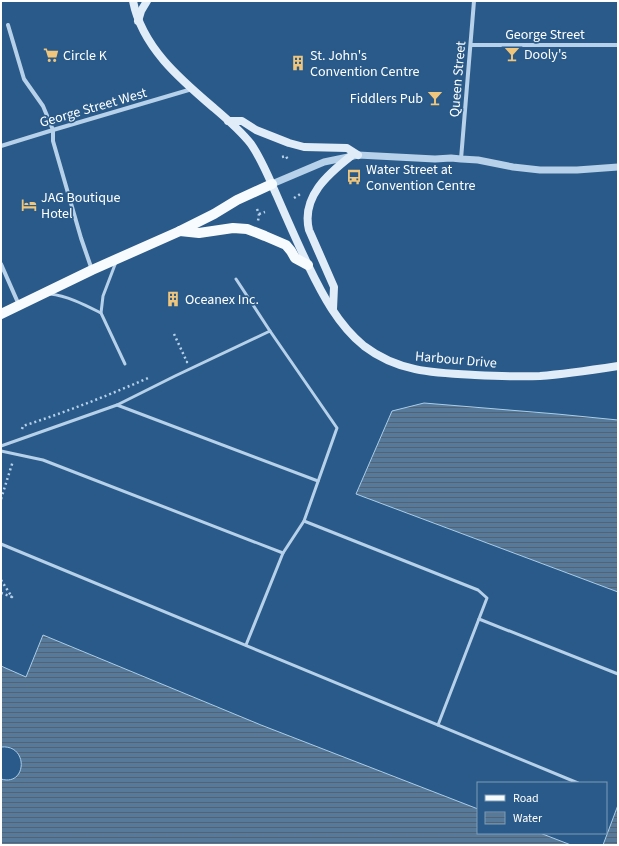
<svg xmlns="http://www.w3.org/2000/svg" width="619" height="846" font-family="'Source Sans 3',sans-serif">
<style>
.water{fill:url(#water-rules);stroke:#aacde9}
.lines{fill:none;stroke-linecap:round;stroke-linejoin:round}
.path{stroke:#b6d1e9;stroke-width:2.5;stroke-dasharray:2 3;stroke-linecap:butt}
.service{stroke:#b6d1e9;stroke-width:3}
.minor{stroke:#b6d1e9;stroke-width:4}
.tertiary{stroke:#b6d1e9;stroke-width:7}
.secondary{stroke:#e0ecf8;stroke-width:8}
.primary{stroke:#f8fbfe;stroke-width:10}
.labels{text-anchor:middle;stroke-width:3.5;stroke-linejoin:round;paint-order:stroke}
.street-label{font-size:14px;fill:#fff;stroke:#295a89}
.poi-label{font-size:14px;fill:#fff;stroke:#295a89;text-anchor:start}
</style>
<defs>
<pattern id="water-rules" width="6" height="5" patternUnits="userSpaceOnUse"><rect width="6" height="5" fill="#587a9a"/><path d="M0 2.5h6" fill="none" stroke="#526373"/></pattern>
</defs>
<rect width="100%" height="100%" fill="#295a89"/>
<!-- water -->
<g class="water">
<polygon points="424,403 557,414 618,420 618,592 356,494 392,411"/>
<path d="M43 635 261 725 478 809V833H540L571 845H1V779C27 787 29 744 1 747V666L26 677Z"/>
<polygon points="618,805 618,845 603,845"/>
</g>
<g class="lines">
<!-- path -->
<g class="path">
<polyline points="282,157 286,156 288,160"/>
<polyline points="294,198 302,193"/>
<polyline points="257,209 259,214 258,221"/>
<polyline points="259,214 265,212"/>
<polyline points="174,334 187,362 186,362"/>
<path d="M22 429 23 426C66 412 107 396 148 378"/>
<polyline points="1,499 13,461"/>
<polyline points="1,580 12,597 1,593"/>
</g>
<!-- service -->
<g class="service">
<polyline points="116,262 103,296 101,313 125,364"/>
<polyline points="236,279 270,331"/>
<path d="M50 294C68 296 85 305 101 313"/>
<polyline points="117,405 175,376 270,331 337,428 304,521 283,553 246,645"/>
<polyline points="1,446 117,405 318,481"/>
<polyline points="1,451 43,460 283,553"/>
<polyline points="304,521 478,590 487,598 438,725"/>
<polyline points="1,544 578,783"/>
<polyline points="479,619 618,674"/>
</g>
<!-- minor -->
<g class="minor">
<polyline points="8,25 24,79 43,106 53,130 53,141 81,238 92,270"/>
<polyline points="471,45 618,45"/>
<polyline points="1,146 53,130 192,89"/>
<polyline points="461,159 474,1"/>
<polyline points="1,264 19,305"/>
</g>
<!-- tertiary -->
<polyline class="tertiary" points="272,184 324,162 358,155 435,159 451,158 461,159 478,160 513,167 540,170 577,170 618,167"/>
<!-- secondary -->
<g class="secondary">
<path d="M133 1C142 47 180 79 214 108 227 119 240 130 251 144 262 160 269 178 277 196 287 219 297 242 308 265 322 294 338 325 364 346 398 372 434 373 475 375 496 376 518 377 540 376 566 374 592 370 618 366"/>
<polyline points="138,21 141,11 147,1"/>
<polyline points="228,121 242,121 256,130 289,143 304,147 347,148 358,155"/>
<path d="M333 309 334 287 309 230C301 197 328 174 351 156"/>
</g>
<!-- primary -->
<g class="primary">
<polyline points="180,231 199,233 233,228 247,229 265,236 286,245 291,251 295,258 308,265"/>
<polyline points="1,314 92,270 180,231 214,214 237,200 272,184"/>
</g>
</g>
<!-- icons -->
<defs>
<g id="bar-bare" transform="scale(1.2)"><path d="M-6-5H6L.8 .8V4.5H3.5V6h-7V4.5H-.8V.8Z" fill="#f0c57c" stroke="#295a89" stroke-width="2.5" paint-order="stroke"/></g>
<g id="supermarket-bare" transform="scale(1.2)"><path d="M-6-5.5h2.5l.6 2H6L4.5 2H-2.5L-4.4-4H-6ZM-1.5 3.2a1.3 1.3 0 1 0 .1 0ZM3 3.2a1.3 1.3 0 1 0 .1 0Z" fill="#f0c57c" stroke="#295a89" stroke-width="2.5" paint-order="stroke"/></g>
<g id="building-bare" transform="scale(1.2)"><path d="M-4-6H4V6H1V3H-1V6H-4ZM-2.5-4.3h1.7v1.8h-1.7ZM.8-4.3h1.7v1.8H.8ZM-2.5-1h1.7V.8h-1.7ZM.8-1h1.7V.8H.8Z" fill="#f0c57c" stroke="#295a89" stroke-width="2.5" paint-order="stroke"/></g>
<g id="bus-bare" transform="scale(1.2)"><path d="M-5-6H5V4H4V6H2V4H-2V6H-4V4H-5ZM-3.5-4V0h7V-4ZM-3.5 1.2v1.5H-2V1.2ZM2 1.2v1.5H3.5V1.2Z" fill="#f0c57c" stroke="#295a89" stroke-width="2.5" paint-order="stroke"/></g>
<g id="hotel-bare" transform="scale(1.2)"><path d="M-6-4.5h1.5V1H6V5H4.5V3h-9V5H-6ZM-4 0a1.8 1.8 0 1 1 3.6 0ZM.5 0V-2.5h3Q6-2.5 6 0Z" fill="#f0c57c" stroke="#295a89" stroke-width="2.5" paint-order="stroke"/></g>
</defs>
<g fill-rule="evenodd">
<use href="#bar-bare" x="512" y="54"/>
<use href="#supermarket-bare" x="51" y="55"/>
<use href="#building-bare" x="298" y="63"/>
<use href="#bar-bare" x="435" y="98"/>
<use href="#bus-bare" x="354" y="177"/>
<use href="#hotel-bare" x="29" y="205"/>
<use href="#building-bare" x="173" y="299"/>
</g>
<g class="labels">
<!-- street labels -->
<g class="street-label">
<text x="545" y="39">George Street</text>
<text transform="translate(457 79) rotate(-85)" y="5">Queen Street</text>
<text transform="translate(93 107) rotate(-16)" y="5">George Street West</text>
<text transform="translate(456 359) rotate(5)" y="5">Harbour Drive</text>
</g>
<!-- poi labels -->
<g class="poi-label">
<text x="524" y="59">Dooly's</text>
<text x="63" y="60">Circle K</text>
<text x="310" y="60">St. John's<tspan x="310" dy="16">Convention Centre</tspan></text>
<text x="423" y="103" text-anchor="end">Fiddlers Pub</text>
<text x="366" y="174">Water Street at<tspan x="366" dy="16">Convention Centre</tspan></text>
<text x="41" y="202">JAG Boutique<tspan x="41" dy="16">Hotel</tspan></text>
<text x="185" y="304">Oceanex Inc.</text>
</g>
</g>
<!-- border -->
<rect width="619" height="846" fill="none" stroke="#ffffff" stroke-width="4"/>
<!-- legend -->
<rect x="477" y="782" width="130" height="52" fill="#295a89" stroke="#7f9cb8"/>
<rect x="485" y="795" width="20" height="6" fill="#f8fbfe" stroke="#7f9cb8"/>
<text x="513" y="802" font-size="12" fill="#ffffff">Road</text>
<rect x="485" y="812" width="20" height="12" fill="url(#water-rules)" stroke="#7f9cb8"/>
<text x="513" y="822" font-size="12" fill="#ffffff">Water</text>
</svg>
